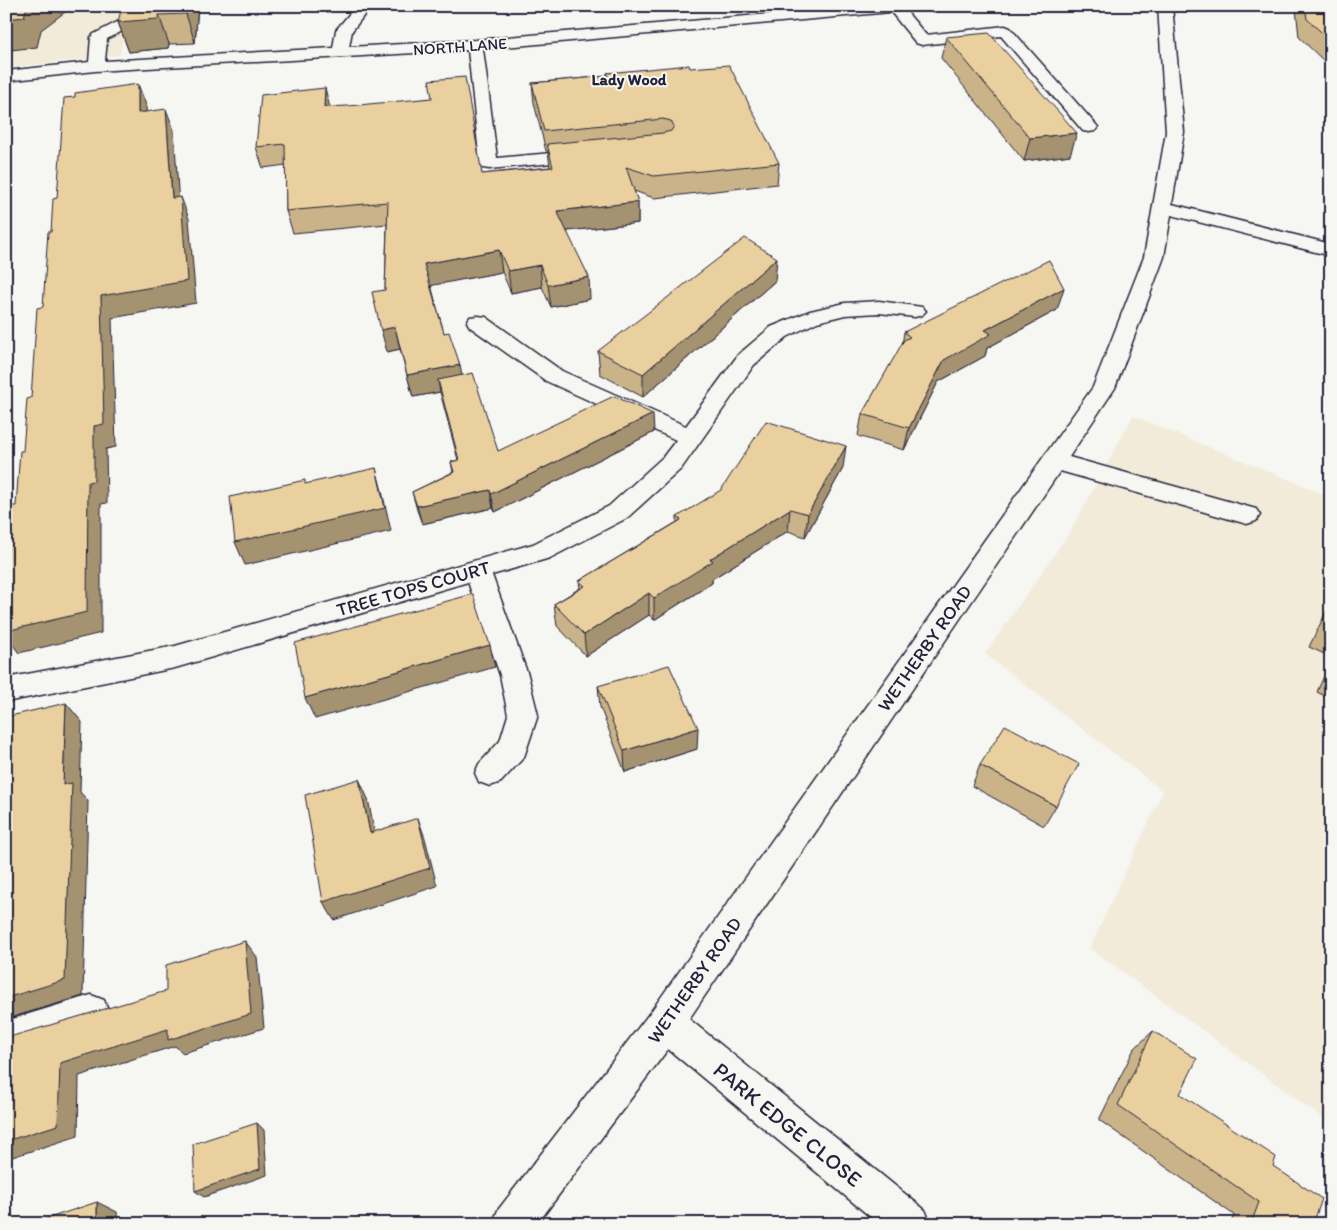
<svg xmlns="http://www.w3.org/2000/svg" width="1337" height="1230" font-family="Itim,sans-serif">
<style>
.built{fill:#f3ebd9}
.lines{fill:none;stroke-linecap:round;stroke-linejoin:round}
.minor-casing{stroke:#22223b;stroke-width:3}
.minor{fill:#f6f6f2;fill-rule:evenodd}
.wall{fill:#cab389;stroke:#22223b}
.shaded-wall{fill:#a4926f;stroke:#22223b}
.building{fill:#ebd09f;stroke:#22223b}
.labels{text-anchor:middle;stroke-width:4;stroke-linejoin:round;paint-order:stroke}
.far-street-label{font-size:16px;fill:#22223b;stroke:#f6f6f2}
.far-neighbourhood-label{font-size:16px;font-weight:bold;fill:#22223b;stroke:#f6f6f2}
.street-label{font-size:19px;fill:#22223b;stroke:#f6f6f2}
.near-street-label{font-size:22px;fill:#22223b;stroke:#f6f6f2}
</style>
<rect width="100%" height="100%" fill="#f6f6f2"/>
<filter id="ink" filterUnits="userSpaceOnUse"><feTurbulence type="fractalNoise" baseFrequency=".02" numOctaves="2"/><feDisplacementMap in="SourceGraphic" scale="10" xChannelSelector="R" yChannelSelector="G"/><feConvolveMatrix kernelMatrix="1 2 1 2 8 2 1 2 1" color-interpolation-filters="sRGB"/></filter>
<g filter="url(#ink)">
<!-- built -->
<g class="built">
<polygon points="6,6 174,6 124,32 120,55 6,68"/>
<polygon points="1133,416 1331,497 1331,1124 1090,948 1163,791 985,654 1072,529"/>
</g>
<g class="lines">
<!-- minor casing -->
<g class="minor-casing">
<g id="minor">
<polygon points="148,6 167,6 165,9 107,39 105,61 333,48 336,30 356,6 371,6 352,31 349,47 475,40 860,6 920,6 918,9 906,11 926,35 1005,26 1010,28 1098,127 1095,131 1089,132 1083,131 1001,36 922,45 916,43 891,12 483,49 497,158 585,150 591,151 594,155 591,159 585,160 489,169 483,168 480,164 468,50 95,71 6,81 6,71 89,62 91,37 94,34"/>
<polygon points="1158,6 1172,6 1184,132 1172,204 1331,244 1331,256 1171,215 1164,257 1115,388 1069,457 1256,509 1260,515 1256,521 1247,524 1060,471 689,1019 925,1210 931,1224 879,1224 668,1049 537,1224 492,1224 498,1210 652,1010 1093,387 1144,257 1166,132"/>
<polygon points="879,301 922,307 926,311 922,315 915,317 879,313 845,315 817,322 787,337 754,365 681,469 627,518 550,558 492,575 528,675 538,715 524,757 501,782 490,786 479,782 475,773 479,764 500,741 508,715 500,675 468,582 175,668 6,702 6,678 175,646 533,544 609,506 663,457 676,440 546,381 470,327 467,322 470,317 478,316 486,317 562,371 686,426 738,355 771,327 810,311 845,303"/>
<polygon points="91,995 104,1000 109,1013 104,1026 6,1057 6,1021"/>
</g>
</g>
<!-- minor -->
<use href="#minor" class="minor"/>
</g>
<!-- wall -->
<g class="wall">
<polygon points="198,6 195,43 169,44 168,48 129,52 118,22"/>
<polygon points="1297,6 1331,6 1331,66 1328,65 1299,37 1296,9"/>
<polygon points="946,37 1070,155 1024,161 941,58"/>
<polygon points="690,68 779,163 777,184 654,198 634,191 638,202 638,223 567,231 590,299 551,307 542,287 511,293 502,272 431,285 444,333 462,376 498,451 654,432 495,512 493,508 422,524 417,510 412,492 453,472 451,462 458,460 440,392 413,397 400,349 387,352 385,290 387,224 293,233 286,211 286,165 263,168 256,147 330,107 482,174 550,167 548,151 546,151 534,103 532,83 607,76 607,73"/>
<polygon points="775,281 643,397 600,374 598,351"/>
<polygon points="1057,310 987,348 985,356 938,382 904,450 858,436 862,414 902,345 904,332"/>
<polygon points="843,468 805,537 788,531 712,579 712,583 654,620 649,615 586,656 557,626 554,604 580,588 579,581 677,522 677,517"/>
<polygon points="1331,605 1331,657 1309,647 1326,612"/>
<polygon points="1331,660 1331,699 1317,692"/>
<polygon points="598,686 697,749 625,772 600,707"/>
<polygon points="980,765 1056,806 1044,826 972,786"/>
<polygon points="1153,1031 1180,1094 1273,1166 1313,1224 1230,1224 1234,1215 1099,1120 1134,1049"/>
</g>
<!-- shaded-wall -->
<g class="shaded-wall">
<polygon points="27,6 73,6 41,30 37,47 11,50 11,53 6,53 6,19"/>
<polygon points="186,6 198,6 195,43 186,14"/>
<polygon points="159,15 169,44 168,48 129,52 118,22"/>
<polygon points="138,84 146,105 147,134 138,113"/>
<polygon points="325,88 330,108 324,107"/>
<polygon points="166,109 174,130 180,220 172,198"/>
<polygon points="1077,133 1070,155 1024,161 1030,138"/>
<polygon points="181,197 189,219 196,303 112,318 116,447 106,449 107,503 101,504 101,633 19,653 6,636 6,631 88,482 94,426 101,296"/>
<polygon points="638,202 638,223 559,232 557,211"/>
<polygon points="499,250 502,272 429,286 424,264"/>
<polygon points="777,258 775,281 643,397 643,374"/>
<polygon points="540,265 542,287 511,293 508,271"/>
<polygon points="589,277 590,299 551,307 548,285"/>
<polygon points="1064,288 1057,310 987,348 985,356 938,382 904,450 909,428 944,360 985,330"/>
<polygon points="395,327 400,349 387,352 381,330"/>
<polygon points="460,365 464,387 438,380 440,392 413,397 407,375"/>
<polygon points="653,414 654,432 495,512 491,494"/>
<polygon points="846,446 843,468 805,537 808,514"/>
<polygon points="376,468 382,491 391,531 245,565 235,542"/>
<polygon points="490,490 493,508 422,524 417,506"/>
<polygon points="790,509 788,531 712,579 712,583 654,620 654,598 710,559"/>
<polygon points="649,593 649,615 586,656 584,635"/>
<polygon points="490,645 495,667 315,719 305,698"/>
<polygon points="66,703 82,722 80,792 88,801 83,996 6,1019 6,998 63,785"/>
<polygon points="698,728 697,749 625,772 624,751"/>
<polygon points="359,779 368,799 379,853 370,833"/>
<polygon points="418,818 425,838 437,886 334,920 323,902"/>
<polygon points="245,941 257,957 264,1028 183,1053 175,1046 79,1076 78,1136 6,1159 6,1141 60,1063"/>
<polygon points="257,1123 264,1130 267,1175 204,1197 195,1191"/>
<polygon points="97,1202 117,1212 118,1224 97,1224"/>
</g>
<!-- building -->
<g class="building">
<polygon points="6,6 27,6 24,17 6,19"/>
<polygon points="122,6 186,6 186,14 159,15 158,19 118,22"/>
<polygon points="1305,6 1331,6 1331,41 1307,19"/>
<polygon points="989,33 1077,133 1030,138 946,37"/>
<polygon points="689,65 690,68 729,65 779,163 654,176 626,167 638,202 557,211 589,277 548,285 540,265 508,271 499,250 424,264 444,333 449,332 460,365 407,375 395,327 381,330 372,292 385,290 388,202 286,211 285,144 256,147 261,95 325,88 324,107 348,106 432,98 429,80 465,77 482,174 553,167 547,144 663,133 671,131 674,126 671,121 663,119 544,131 532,83 608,76 607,73"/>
<polygon points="138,84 138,113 166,109 172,198 181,197 187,281 101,296 104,424 94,426 94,481 88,482 87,612 6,631 6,582 12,506 16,506 20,451 23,451 27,399 31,398 37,308 43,307 48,232 51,232 53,199 57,198 64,98 75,97 75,93"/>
<polygon points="745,238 777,258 643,374 598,351"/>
<polygon points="1049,260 1064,288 985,330 991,334 944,360 909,428 862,414 904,340 910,337 904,332"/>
<polygon points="473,373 498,451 614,396 653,414 491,494 490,490 417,506 412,492 454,472 451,462 459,460 438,380"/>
<polygon points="766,421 846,446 808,514 790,509 710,559 713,561 654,598 649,593 584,635 554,604 585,586 579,581 681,520 677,517 721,490"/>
<polygon points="376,468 385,508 235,542 230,497 305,480 305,484"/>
<polygon points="473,594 490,645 305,698 295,643"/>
<polygon points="669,665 698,728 624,751 598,686"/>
<polygon points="66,703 63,785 72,783 65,980 6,998 6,717"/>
<polygon points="1005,725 1079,764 1056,806 980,765"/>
<polygon points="359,779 370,833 418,818 430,868 323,902 305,795"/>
<polygon points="245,941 251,1014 168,1040 168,1029 60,1063 58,1125 6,1141 6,1038 166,991 166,965"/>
<polygon points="1153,1031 1197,1059 1180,1094 1276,1157 1273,1166 1322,1199 1313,1224 1251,1224 1259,1202 1118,1105"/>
<polygon points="257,1123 260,1169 195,1191 193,1144"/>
<polygon points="97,1202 97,1224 31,1224"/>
</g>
</g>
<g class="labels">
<!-- far-street labels -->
<g class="far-street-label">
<text transform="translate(460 46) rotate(-4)" y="6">NORTH LANE</text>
</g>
<!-- far-neighbourhood labels -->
<g class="far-neighbourhood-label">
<text x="629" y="85">Lady Wood</text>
</g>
<!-- street labels -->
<g class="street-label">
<text transform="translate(413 588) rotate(-16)" y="7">TREE TOPS COURT</text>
<text transform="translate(924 648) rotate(-55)" y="7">WETHERBY ROAD</text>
<text transform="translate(694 980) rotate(-55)" y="7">WETHERBY ROAD</text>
</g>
<!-- near-street labels -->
<g class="near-street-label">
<text transform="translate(788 1124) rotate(39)" y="8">PARK EDGE CLOSE</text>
</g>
</g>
<!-- margin -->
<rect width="1337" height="1230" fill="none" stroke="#f6f6f2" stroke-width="25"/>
<rect x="12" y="12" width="1312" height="1205" fill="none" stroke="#22223b" stroke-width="2" filter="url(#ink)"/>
</svg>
